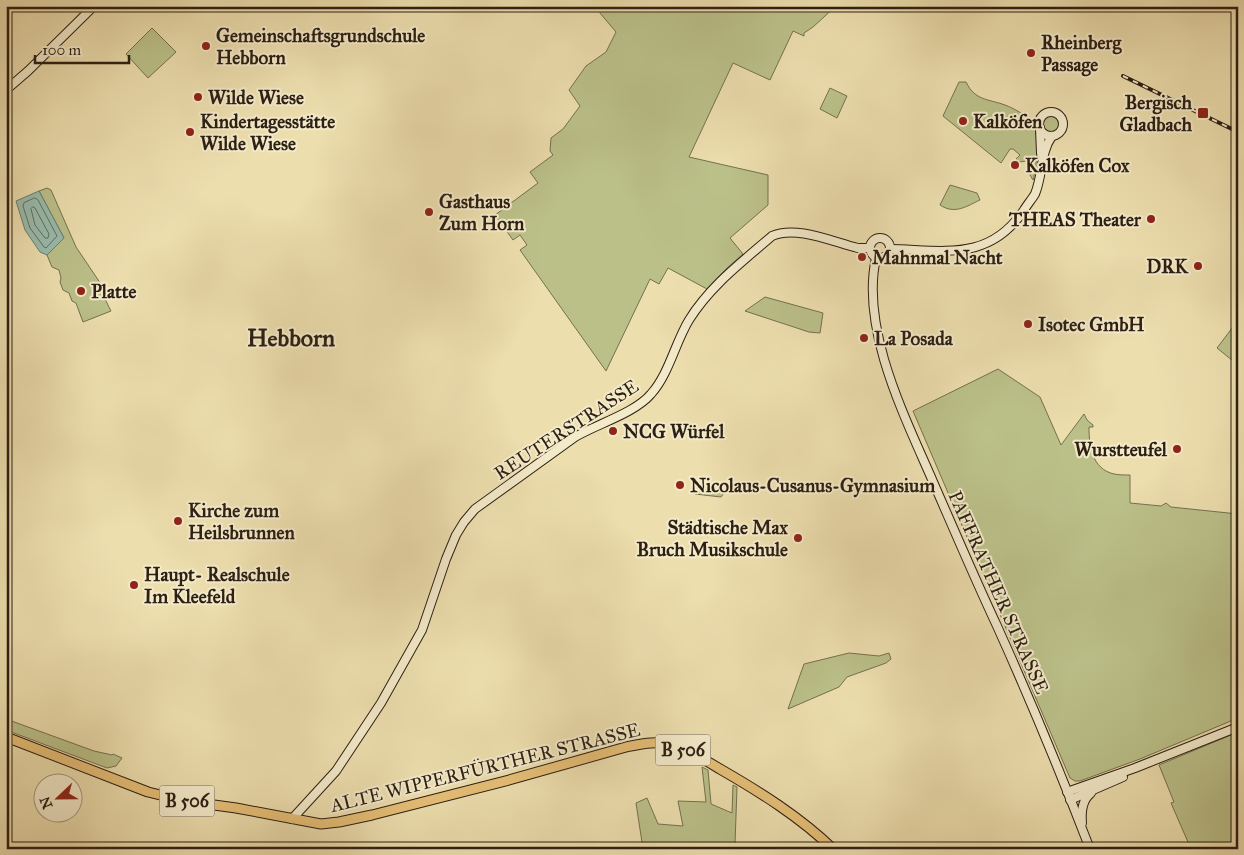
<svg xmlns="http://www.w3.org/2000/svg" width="1244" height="855" font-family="'IM FELL Great Primer',serif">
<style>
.green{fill:#bbc089;stroke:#74704e}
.water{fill:#99bcae;stroke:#6d7d70}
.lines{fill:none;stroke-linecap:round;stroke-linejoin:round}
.shore{stroke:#626e60;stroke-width:1}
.secondary-casing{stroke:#2c1f13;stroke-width:10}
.primary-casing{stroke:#2c1f13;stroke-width:11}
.secondary{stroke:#f3eaca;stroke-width:8}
.primary{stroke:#e6bf77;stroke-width:9}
.rail-casing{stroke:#2c1f13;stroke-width:4}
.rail{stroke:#f3eaca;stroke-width:2;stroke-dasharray:5.5;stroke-linecap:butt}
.poi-dot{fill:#8f2418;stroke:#f3eaca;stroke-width:2}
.labels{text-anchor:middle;stroke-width:4;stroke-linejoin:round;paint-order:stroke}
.shield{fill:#f3eaca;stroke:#685c4a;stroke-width:1}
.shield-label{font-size:18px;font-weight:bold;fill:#2c1f13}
.poi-label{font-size:19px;font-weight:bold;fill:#2c1f13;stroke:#f3eaca;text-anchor:start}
.street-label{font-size:19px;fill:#2c1f13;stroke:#f3eaca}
.district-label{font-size:24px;font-weight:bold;fill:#2c1f13;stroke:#f3eaca}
</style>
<rect width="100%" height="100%" fill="#eddeae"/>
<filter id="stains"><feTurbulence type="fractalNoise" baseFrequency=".004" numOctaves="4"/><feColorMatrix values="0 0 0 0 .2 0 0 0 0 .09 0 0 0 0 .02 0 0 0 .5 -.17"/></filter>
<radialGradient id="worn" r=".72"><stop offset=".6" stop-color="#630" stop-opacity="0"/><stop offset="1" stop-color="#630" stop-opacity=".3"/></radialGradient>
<!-- green -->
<g class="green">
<polygon points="594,6 836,6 813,27 804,33 804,36 793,31 770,80 733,63 689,157 768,175 768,205 730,238 743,254 727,268 707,289 668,268 659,284 650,279 606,371 520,250 527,245 520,235 513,240 495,215 538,183 530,172 553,155 550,151 551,138 563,129 580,106 569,90 586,66 606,52 616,32"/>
<polygon points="152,28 176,52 148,78 126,54"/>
<path d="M959 82H966C975 101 989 99 1005 105 1013 108 1026 115 1032 122 1040 132 1037 167 1033 180L1030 175 1032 170 1030 163 1026 161 1020 162 1016 159 1020 155 1013 149H1010L1001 163 943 116Z"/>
<polygon points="830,88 847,96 837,118 820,109"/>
<circle cx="1051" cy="124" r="8"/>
<path d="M950 185 977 193 980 200C967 206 955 215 940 205Z"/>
<polygon points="47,188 51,190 76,247 109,296 105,299 111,311 83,322 76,303 72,301 69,293 63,290 60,282 61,278 59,270 52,267 47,255 64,238 39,191"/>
<polygon points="765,297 823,313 820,333 809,332 745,311"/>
<polygon points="1236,323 1238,324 1238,365 1217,348"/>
<path d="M998 369 1040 397 1061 445 1084 414 1087 420 1093 425V427H1089C1089 446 1092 469 1114 474 1119 475 1125 475 1130 475V503L1161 506 1166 503 1171 507 1238 514V718L1140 759 1080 781H1075L1070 778 913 411Z"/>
<polygon points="701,485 723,491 724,493 721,497 695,494 697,488"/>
<polygon points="849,653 879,656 889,653 891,659 886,663 847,677 839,687 788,709 804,664"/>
<polygon points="6,719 94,751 112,755 113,754 122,758 116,766 107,768 6,730"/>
<polygon points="1238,732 1238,849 1191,849 1171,803 1174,802 1159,765"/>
<polygon points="702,767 708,770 711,804 732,813 733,785 737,787 735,844 761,846 761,849 643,849 636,803 647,798 658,824 683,826 678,801 706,802"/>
</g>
<!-- water -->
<polygon class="water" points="39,191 64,238 47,255 40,252 25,230 16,201"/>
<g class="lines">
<!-- shore -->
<g class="shore">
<polygon points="35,198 38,200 57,236 46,248 44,247 30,228 23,206 24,203"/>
<polygon points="33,207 35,208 49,234 48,238 45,238 35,225 31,209"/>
</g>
<!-- secondary casing -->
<g class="secondary-casing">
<g id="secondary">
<polyline points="6,90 28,71 94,6"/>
<circle cx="1051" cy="124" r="12"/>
<polyline points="1040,128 1041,153"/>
<circle cx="880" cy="248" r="10"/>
<path d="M890 249C944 250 989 262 1024 210 1027 205 1032 199 1035 194 1043 175 1040 153 1052 136"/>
<path d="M876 258C860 330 906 419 934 484 955 532 975 579 997 626 1030 699 1061 774 1090 849"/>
<polyline points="1067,792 1135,768 1238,727"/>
<polyline points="1070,800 1123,777"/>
<path d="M292 819 336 771 381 703 422 630 446 559 456 535 464 522 475 509 575 437C597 424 635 413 651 394 669 374 675 343 689 320 710 286 742 262 772 236 796 225 833 242 858 248H869"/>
<path d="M1082 823C1081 812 1082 800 1091 793"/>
</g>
</g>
<!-- primary casing -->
<g class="primary-casing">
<path id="primary" d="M6 737 148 792 185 801 236 808 321 824 339 822 372 815 509 780 626 747C640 744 653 741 668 744 686 749 704 759 720 769 760 792 800 817 833 849"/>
</g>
<!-- secondary -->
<use href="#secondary" class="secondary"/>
<!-- primary -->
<use href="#primary" class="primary"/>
<!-- rail casing -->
<g class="rail-casing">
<polyline id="rail" points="1123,76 1238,132"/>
</g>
<!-- rail -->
<use href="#rail" class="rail"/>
</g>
<!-- markers -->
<g class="poi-dot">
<circle cx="206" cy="46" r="5"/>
<circle cx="1031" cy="53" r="5"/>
<circle cx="198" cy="97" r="5"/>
<rect x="1197" y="107" width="12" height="12" rx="2.5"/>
<circle cx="963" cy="121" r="5"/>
<circle cx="190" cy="132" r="5"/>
<circle cx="1015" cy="165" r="5"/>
<circle cx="429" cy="212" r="5"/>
<circle cx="1151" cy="219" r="5"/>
<circle cx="862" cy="257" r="5"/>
<circle cx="1198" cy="266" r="5"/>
<circle cx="81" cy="291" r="5"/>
<circle cx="1028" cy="324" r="5"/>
<circle cx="864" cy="338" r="5"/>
<circle cx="613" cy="431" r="5"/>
<circle cx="1177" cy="449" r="5"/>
<circle cx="680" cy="485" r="5"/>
<circle cx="178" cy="521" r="5"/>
<circle cx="798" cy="538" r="5"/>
<circle cx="134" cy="585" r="5"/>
</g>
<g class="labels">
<!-- shield labels -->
<g class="shield">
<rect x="655.5" y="734.5" width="55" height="31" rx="4"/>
<rect x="159.5" y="785.5" width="55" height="31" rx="4"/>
</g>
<g class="shield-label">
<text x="683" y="756">B 506</text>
<text x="187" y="807">B 506</text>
</g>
<!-- poi labels -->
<g class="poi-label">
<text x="216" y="42">Gemeinschaftsgrundschule<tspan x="216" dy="22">Hebborn</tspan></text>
<text x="1041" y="49">Rheinberg<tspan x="1041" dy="22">Passage</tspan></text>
<text x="208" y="104">Wilde Wiese</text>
<text x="1192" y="109" text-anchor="end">Bergisch<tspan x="1192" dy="22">Gladbach</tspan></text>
<text x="200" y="128">Kindertagesstätte<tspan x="200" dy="22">Wilde Wiese</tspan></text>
<text x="973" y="128">Kalköfen</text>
<text x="1025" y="172">Kalköfen Cox</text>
<text x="439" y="208">Gasthaus<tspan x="439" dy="22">Zum Horn</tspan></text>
<text x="1141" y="226" text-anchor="end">THEAS Theater</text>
<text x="872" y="264">Mahnmal Nacht</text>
<text x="1188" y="273" text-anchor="end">DRK</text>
<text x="91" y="298">Platte</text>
<text x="1038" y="331">Isotec GmbH</text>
<text x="874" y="345">La Posada</text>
<text x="623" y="438">NCG Würfel</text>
<text x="1167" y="456" text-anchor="end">Wurstteufel</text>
<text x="690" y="492">Nicolaus-Cusanus-Gymnasium</text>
<text x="188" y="517">Kirche zum<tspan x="188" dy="22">Heilsbrunnen</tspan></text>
<text x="788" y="534" text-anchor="end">Städtische Max<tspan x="788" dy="22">Bruch Musikschule</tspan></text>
<text x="144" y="581">Haupt- Realschule<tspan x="144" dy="22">Im Kleefeld</tspan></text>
</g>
<!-- street labels -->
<g class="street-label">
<text transform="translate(566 429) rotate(-33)" y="7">REUTERSTRASSE</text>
<text transform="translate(999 592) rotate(66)" y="7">PAFFRATHER STRASSE</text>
<text transform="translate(485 767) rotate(-14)" y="7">ALTE WIPPERFÜRTHER STRASSE</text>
</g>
<!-- district labels -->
<g class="district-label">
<text x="291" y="346">Hebborn</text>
</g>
</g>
<!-- margin -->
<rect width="1244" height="855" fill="none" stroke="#eddeae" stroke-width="25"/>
<rect x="8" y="8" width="1229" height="840" fill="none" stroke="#2c1f13" stroke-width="2.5"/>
<rect x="12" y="12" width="1219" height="830" fill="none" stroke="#2c1f13"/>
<!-- north arrow -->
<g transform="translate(58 798) rotate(248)"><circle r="24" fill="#f3eaca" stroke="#a39981"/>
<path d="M0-4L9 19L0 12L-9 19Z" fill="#8f2418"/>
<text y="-8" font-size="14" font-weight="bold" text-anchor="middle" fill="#2c1f13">N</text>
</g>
<!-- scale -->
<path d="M35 55v8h94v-8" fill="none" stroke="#2c1f13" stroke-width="2.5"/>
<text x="42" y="55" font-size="15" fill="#2c1f13" stroke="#f3eaca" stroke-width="4" paint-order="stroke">100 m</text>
<rect width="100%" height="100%" filter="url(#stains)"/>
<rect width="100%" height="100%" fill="url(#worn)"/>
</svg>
